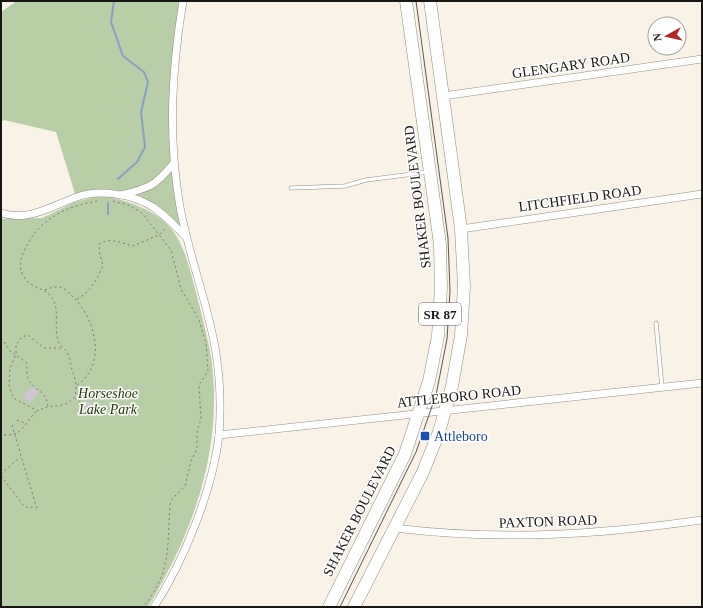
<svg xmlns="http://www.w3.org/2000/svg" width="703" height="608" font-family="'Times New Roman',serif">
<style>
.green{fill:#b7cea7}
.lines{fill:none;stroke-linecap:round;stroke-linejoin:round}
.stream{stroke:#87a1c5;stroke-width:2}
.building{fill:#cec6d0}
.service-casing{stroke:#928d83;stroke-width:4.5}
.minor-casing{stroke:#928d83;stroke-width:8}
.primary-casing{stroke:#928d83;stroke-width:13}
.path{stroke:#7f7b74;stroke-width:1;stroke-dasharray:2 3;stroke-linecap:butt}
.service{stroke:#fff;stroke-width:3.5}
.minor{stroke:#fff;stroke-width:7}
.primary{stroke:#fff;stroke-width:12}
.tram{stroke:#5a5751;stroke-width:1}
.transit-dot{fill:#1a4fb4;stroke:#fff;stroke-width:1.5}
.labels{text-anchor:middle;stroke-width:3;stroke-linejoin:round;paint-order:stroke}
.shield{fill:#fff;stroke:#5e5d5a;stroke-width:1}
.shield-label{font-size:13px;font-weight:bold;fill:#191713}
.street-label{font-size:14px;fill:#191713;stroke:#fff}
.park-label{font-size:14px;font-style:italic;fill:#203b00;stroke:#fff}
.transit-label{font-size:14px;fill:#164399;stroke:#fff;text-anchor:start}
</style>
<rect width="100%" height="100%" fill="#f8f2e7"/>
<!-- green -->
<g class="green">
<polygon points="17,1 183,1 171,124 185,236 152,206 121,195 76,197 56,132 4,120 1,122 1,12"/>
<path d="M102 195C178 213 181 234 199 304 203 322 208 339 211 357 224 447 194 531 148 607H1V219L42 218 75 202Z"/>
</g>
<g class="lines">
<!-- stream -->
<g class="stream">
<polyline points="114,1 111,22 123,56 144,72 148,82 141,112 145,147 137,162 118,179"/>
<polyline points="108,214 108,203"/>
</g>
</g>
<!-- building -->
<g class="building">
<polygon points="32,386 39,392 30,403 23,397"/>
<polygon points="86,400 94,406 87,415 79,408"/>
</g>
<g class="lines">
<!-- service casing -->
<g class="service-casing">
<g id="service">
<polyline points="291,188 345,186 366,180 429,172"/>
<polyline points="656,323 662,387"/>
</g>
</g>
<!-- minor casing -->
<g class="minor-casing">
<g id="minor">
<polyline points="443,96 702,59"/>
<path d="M121 195C150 188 155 186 174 163"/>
<path d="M1 213C29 222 51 206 77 197 100 189 132 194 153 207 165 215 175 226 185 236"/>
<polyline points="461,229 702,194"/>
<polyline points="219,435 702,383"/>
<path d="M394 528C502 541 595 535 702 520"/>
<path d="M154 607C184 561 213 489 219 435 221 409 220 379 216 353 208 302 187 252 179 201 168 133 172 68 183 1"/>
</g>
</g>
<!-- primary casing -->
<g class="primary-casing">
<g id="primary">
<polyline points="329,607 405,454 429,381 438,336 441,288 440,244 406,1"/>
<polyline points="354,607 423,472 439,432 452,386 461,335 464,286 461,229 430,1"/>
</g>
</g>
<!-- path -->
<g class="path">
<path d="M113 201 128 205 142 213 171 250 181 289 199 320 206 343 208 371 199 385 201 419 197 431V449L191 461 185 486 172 499 170 505C167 546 172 572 143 607"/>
<path d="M45 290C50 288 55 286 60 287 65 288 69 293 72 296 95 317 108 364 77 385"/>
<path d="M77 299C91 292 98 278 103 265L100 255 99 244C112 237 121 243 133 246L159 235 167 227"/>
<path d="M1 338 11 352 26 362C28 367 26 373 28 378 33 391 46 389 48 406"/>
<path d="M61 348H44L28 335 22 337 16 345V354L10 368 9 385 12 395 15 399 38 411C51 402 61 411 74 398 79 385 74 378 71 366 70 362 70 357 68 354 65 347 61 349 58 340 54 327 59 313 54 301 49 288 31 289 24 277 18 267 20 259 25 249 39 219 66 206 98 201"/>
<polyline points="75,398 83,404"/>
<polyline points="17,420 25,423"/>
<polyline points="12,425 37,509"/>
<path d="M4 435C24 436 24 422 37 411"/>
<polyline points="1,474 20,457"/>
<polyline points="1,476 24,506 29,508 35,506"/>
</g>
<!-- service -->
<use href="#service" class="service"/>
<!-- minor -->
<use href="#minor" class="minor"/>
<!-- primary -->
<use href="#primary" class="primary"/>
<!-- tram -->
<polyline class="tram" points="340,607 416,452 436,395 447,339 450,291 448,238 416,1"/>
</g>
<!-- markers -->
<rect class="transit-dot" x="420" y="431" width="10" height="10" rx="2"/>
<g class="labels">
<!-- shield labels -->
<rect class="shield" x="419" y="303" width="42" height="22" rx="3"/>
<g class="shield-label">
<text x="440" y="319">SR 87</text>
</g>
<!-- street labels -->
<g class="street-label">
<text transform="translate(571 65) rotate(-8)" y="5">GLENGARY ROAD</text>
<text transform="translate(417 197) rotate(-97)" y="5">SHAKER BOULEVARD</text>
<text transform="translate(580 198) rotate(-8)" y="5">LITCHFIELD ROAD</text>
<text transform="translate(459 396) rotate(-6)" y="5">ATTLEBORO ROAD</text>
<text transform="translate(359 511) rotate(-63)" y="5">SHAKER BOULEVARD</text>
<text transform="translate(548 521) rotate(-2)" y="5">PAXTON ROAD</text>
</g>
<!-- park labels -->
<g class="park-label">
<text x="108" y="398">Horseshoe<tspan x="108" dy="16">Lake Park</tspan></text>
</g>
<!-- transit labels -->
<g class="transit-label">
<text x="434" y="441">Attleboro</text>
</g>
</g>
<!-- border -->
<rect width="703" height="608" fill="none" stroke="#191713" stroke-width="4"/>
<!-- north arrow -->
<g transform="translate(667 36) rotate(262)"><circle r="19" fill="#ffffff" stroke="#a3a2a1"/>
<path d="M0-3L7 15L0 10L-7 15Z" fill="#b52528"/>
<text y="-6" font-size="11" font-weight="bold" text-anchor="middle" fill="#191713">N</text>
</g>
</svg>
